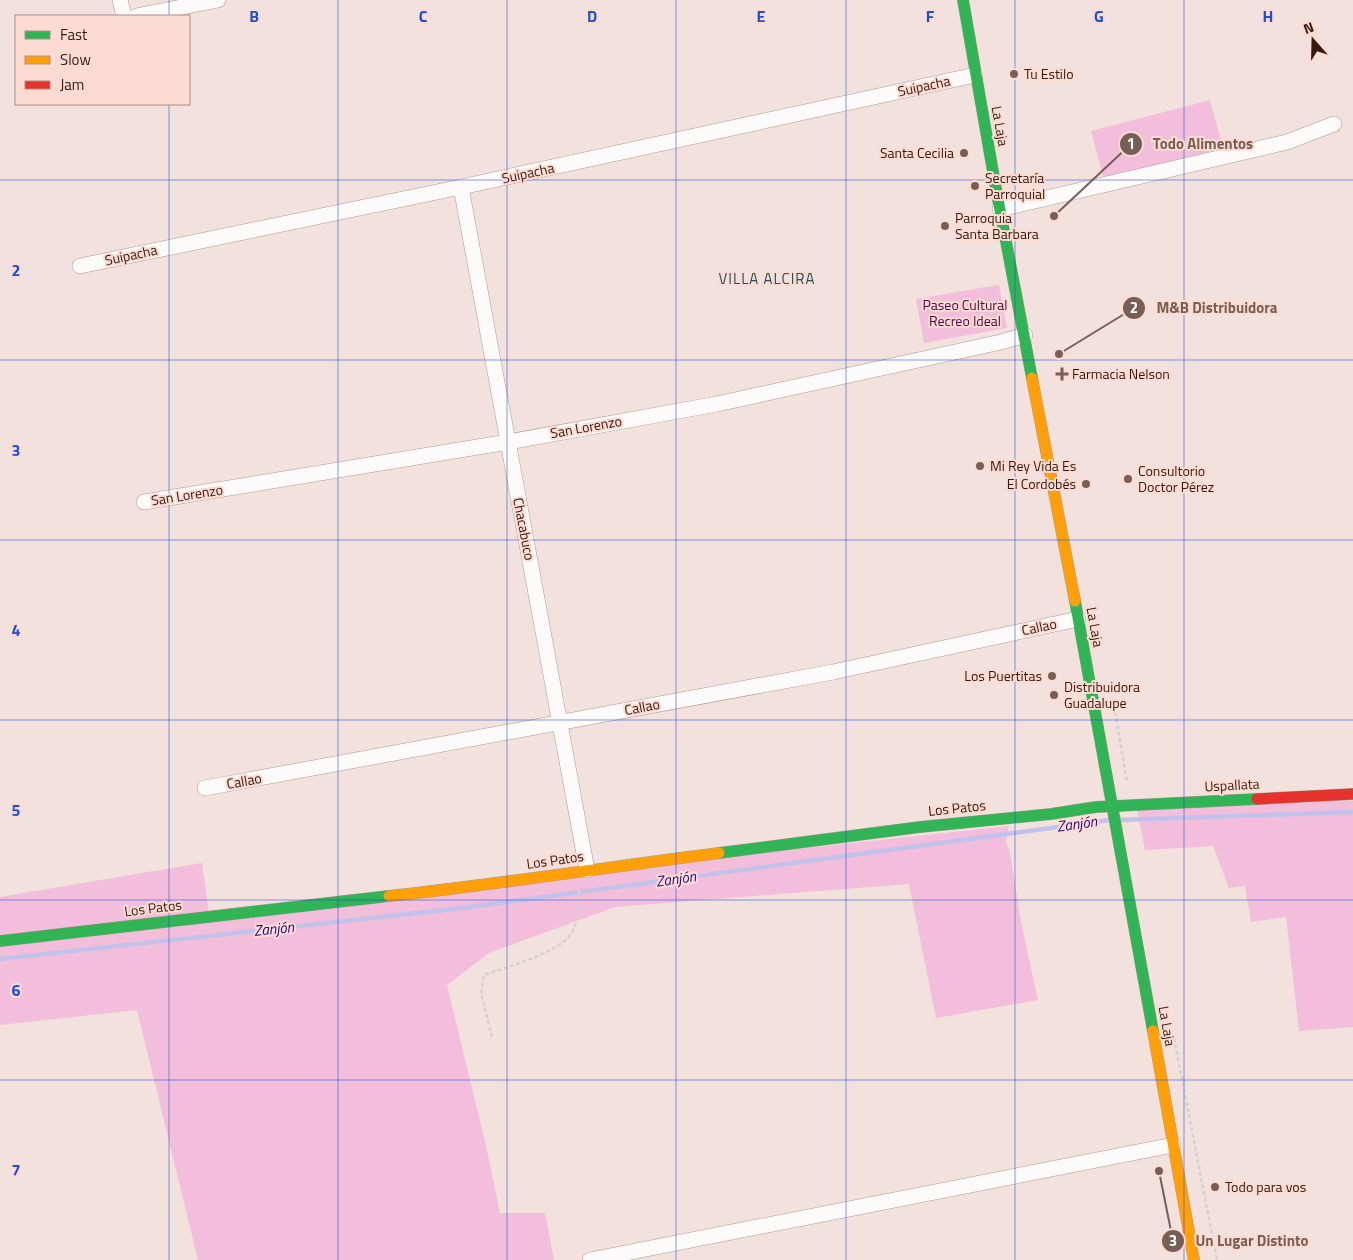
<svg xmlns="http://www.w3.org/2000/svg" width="1353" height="1260" font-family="'Titillium Web',sans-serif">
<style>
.green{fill:#f2bedb}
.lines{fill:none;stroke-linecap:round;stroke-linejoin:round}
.stream{stroke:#c2c2eb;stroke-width:4.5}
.street-casing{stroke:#af9b94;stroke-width:16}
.fast-casing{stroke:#af9b94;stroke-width:12}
.slow-casing{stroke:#af9b94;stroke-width:12}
.jam-casing{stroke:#af9b94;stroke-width:12}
.path{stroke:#d7d1cf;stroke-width:2.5;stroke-dasharray:4 2.5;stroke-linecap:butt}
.street{stroke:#fdfafa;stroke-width:15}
.fast{stroke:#30b455;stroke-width:11}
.slow{stroke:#ff9f0a;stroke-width:11}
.jam{stroke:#e5322d;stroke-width:11}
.grid{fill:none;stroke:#1d4ed8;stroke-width:1;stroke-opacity:0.55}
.poi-dot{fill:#775f57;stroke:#fcdcd2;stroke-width:2}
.labels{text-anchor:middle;stroke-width:4;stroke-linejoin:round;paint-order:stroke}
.poi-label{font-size:14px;fill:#351910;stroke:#fcdcd2;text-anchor:start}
.street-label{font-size:14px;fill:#351910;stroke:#fcdcd2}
.park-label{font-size:14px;fill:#590048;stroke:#fcdcd2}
.neighbourhood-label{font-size:15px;letter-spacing:1px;fill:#1d5361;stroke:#fcdcd2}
.water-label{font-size:15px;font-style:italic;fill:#240a7f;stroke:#fcdcd2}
.grid-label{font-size:16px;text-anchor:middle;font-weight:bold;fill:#1d4ed8;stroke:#fcdcd2;stroke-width:4;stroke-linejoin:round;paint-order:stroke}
.leader{fill:none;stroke:#775f57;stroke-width:2}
.callout-dot{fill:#775f57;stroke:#fcdcd2;stroke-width:2}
.mark-label{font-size:15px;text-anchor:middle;font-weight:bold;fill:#fff}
.callout-label{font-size:15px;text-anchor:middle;font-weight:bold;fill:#775f57;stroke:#fcdcd2;stroke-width:4;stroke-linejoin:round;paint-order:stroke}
</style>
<rect width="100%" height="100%" fill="#f2e1dc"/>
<!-- green -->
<g class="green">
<polygon points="1210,100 1223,148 1104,180 1091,131"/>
<polygon points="999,285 1007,328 924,343 916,299"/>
<polygon points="1353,801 1353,1027 1299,1031 1286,917 1251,922 1245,886 1229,888 1213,846 1145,850 1137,808"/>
<polygon points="1009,826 1006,841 1010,853 1021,922 1038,1000 936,1018 909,884 615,907 489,953 447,985 487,1150 500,1213 545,1213 554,1260 198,1260 137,1010 0,1025 0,897 202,863 209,913"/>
</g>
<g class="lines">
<!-- stream -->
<g class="stream">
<polyline points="1120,820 1353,812"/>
<polyline points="0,959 462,908 1109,820"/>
</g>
<!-- street casing -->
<g class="street-casing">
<g id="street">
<polyline points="120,0 124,16"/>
<polyline points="136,16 218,0"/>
<polyline points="461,187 587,870"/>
<polyline points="1000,209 1287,142 1334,124"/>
<polyline points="80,266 461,187 975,75"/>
<polyline points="144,502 508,442 717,404 1001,342 1025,335"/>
<polyline points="205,788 833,672 1078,619"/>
<polyline points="590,1260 1173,1145"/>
</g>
</g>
<!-- fast casing -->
<g class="fast-casing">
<g id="fast">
<polyline points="963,0 996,189 1032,378"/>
<polyline points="1075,601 1153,1031"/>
<polyline points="719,853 920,827 1051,814 1096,807 1257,799"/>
<polyline points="0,941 389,896"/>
</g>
</g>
<!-- slow casing -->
<g class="slow-casing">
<g id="slow">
<polyline points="1032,378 1075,601"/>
<path d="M389 896C499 884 609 867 719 853"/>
<polyline points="1153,1031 1194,1260"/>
</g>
</g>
<!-- jam casing -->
<g class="jam-casing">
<polyline id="jam" points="1257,799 1353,794"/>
</g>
<!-- path -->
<g class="path">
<polyline points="1114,706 1127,782"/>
<path d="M492 1037 481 993 484 975C509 966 556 954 571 934 577 927 580 897 579 888"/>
<polyline points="1174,1038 1217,1260"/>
</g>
<!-- street -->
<use href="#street" class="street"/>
<!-- fast -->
<use href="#fast" class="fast"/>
<!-- slow -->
<use href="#slow" class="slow"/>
<!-- jam -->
<use href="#jam" class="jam"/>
</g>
<!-- grid -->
<path class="grid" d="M169 0V16M338 0V1260M507 0V1260M676 0V1260M846 0V1260M1015 0V1260M1184 0V1260M169 104V1260M0 180H1353M0 360H1353M0 540H1353M0 720H1353M0 900H1353M0 1080H1353"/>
<!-- markers -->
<g class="poi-dot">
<circle cx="1014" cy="74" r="5"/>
<circle cx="964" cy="153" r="5"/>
<circle cx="975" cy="186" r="5"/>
<circle cx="945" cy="226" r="5"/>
<path d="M1059.5 366.5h5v5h5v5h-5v5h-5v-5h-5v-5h5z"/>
<circle cx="980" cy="466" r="5"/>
<circle cx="1128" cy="479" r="5"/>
<circle cx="1086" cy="484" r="5"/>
<circle cx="1052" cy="676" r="5"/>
<circle cx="1054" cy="695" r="5"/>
<circle cx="1215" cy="1187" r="5"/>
</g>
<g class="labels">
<!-- poi labels -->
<g class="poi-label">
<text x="1024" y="79">Tu Estilo</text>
<text x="954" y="158" text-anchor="end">Santa Cecilia</text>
<text x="985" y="183">Secretaría<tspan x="985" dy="16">Parroquial</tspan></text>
<text x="955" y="223">Parroquia<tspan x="955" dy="16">Santa Barbara</tspan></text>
<text x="1072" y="379">Farmacia Nelson</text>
<text x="990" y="471">Mi Rey Vida Es</text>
<text x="1138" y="476">Consultorio<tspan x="1138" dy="16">Doctor Pérez</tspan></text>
<text x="1076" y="489" text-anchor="end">El Cordobés</text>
<text x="1042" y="681" text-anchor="end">Los Puertitas</text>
<text x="1064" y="692">Distribuidora<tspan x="1064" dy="16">Guadalupe</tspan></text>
<text x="1225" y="1192">Todo para vos</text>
</g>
<!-- street labels -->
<g class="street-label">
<text transform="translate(924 86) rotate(-12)" y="5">Suipacha</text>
<text transform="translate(1000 126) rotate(80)" y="5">La Laja</text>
<text transform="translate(528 173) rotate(-12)" y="5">Suipacha</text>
<text transform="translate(131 255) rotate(-12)" y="5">Suipacha</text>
<text transform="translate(586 427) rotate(-10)" y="5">San Lorenzo</text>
<text transform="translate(187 495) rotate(-9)" y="5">San Lorenzo</text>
<text transform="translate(524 529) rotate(79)" y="5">Chacabuco</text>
<text transform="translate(1039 627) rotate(-12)" y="5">Callao</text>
<text transform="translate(1095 627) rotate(80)" y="5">La Laja</text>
<text transform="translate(642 707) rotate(-11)" y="5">Callao</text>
<text transform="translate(244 781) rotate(-10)" y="5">Callao</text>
<text transform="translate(1232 785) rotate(-3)" y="5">Uspallata</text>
<text transform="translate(957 808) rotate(-6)" y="5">Los Patos</text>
<text transform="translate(555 860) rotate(-8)" y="5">Los Patos</text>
<text transform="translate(153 908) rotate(-7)" y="5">Los Patos</text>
<text transform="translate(1167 1026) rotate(80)" y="5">La Laja</text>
</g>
<!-- park labels -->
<g class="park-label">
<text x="965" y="310">Paseo Cultural<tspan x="965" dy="16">Recreo Ideal</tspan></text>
</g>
<!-- neighbourhood labels -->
<g class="neighbourhood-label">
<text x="767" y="284">VILLA ALCIRA</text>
</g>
<!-- water labels -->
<g class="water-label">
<text transform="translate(1077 824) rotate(-8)" y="5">Zanjón</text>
<text transform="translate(676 879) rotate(-8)" y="5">Zanjón</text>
<text transform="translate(274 929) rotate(-6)" y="5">Zanjón</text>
</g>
</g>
<g class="grid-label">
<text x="254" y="22">B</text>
<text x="423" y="22">C</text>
<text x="592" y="22">D</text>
<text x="761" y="22">E</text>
<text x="930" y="22">F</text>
<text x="1099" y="22">G</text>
<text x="1268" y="22">H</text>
<text x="16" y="276">2</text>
<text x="16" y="456">3</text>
<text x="16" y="636">4</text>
<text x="16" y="816">5</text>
<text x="16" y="996">6</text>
<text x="16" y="1176">7</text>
</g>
<!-- callouts -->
<path class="leader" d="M1054 216L1131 144M1059 354L1134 308M1159 1171L1173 1241"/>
<g class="callout-dot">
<circle cx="1054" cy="216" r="5"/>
<circle cx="1059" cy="354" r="5"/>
<circle cx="1159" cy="1171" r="5"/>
<circle cx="1131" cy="144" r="12"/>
<circle cx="1134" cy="308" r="12"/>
<circle cx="1173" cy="1241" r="12"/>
</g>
<g class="mark-label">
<text x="1131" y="149">1</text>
<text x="1134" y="313">2</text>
<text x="1173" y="1246">3</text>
</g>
<g class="callout-label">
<text x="1203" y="149">Todo Alimentos</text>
<text x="1217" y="313">M&amp;B Distribuidora</text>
<text x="1252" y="1246">Un Lugar Distinto</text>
</g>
<!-- legend -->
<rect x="15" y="15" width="175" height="90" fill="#fcdcd2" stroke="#ac8e84"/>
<rect x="25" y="31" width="25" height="8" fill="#30b455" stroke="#ac8e84"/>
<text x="60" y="40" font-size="15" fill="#351910">Fast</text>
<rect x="25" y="56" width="25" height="8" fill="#ff9f0a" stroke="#ac8e84"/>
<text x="60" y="65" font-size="15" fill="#351910">Slow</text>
<rect x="25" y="81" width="25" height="8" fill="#e5322d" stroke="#ac8e84"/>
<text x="60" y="90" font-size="15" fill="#351910">Jam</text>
<!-- north arrow -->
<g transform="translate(1313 40) rotate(340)" stroke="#fcdcd2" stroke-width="4" paint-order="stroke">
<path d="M0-4L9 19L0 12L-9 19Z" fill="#351910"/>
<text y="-8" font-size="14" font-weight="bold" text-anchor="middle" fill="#351910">N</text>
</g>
</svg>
